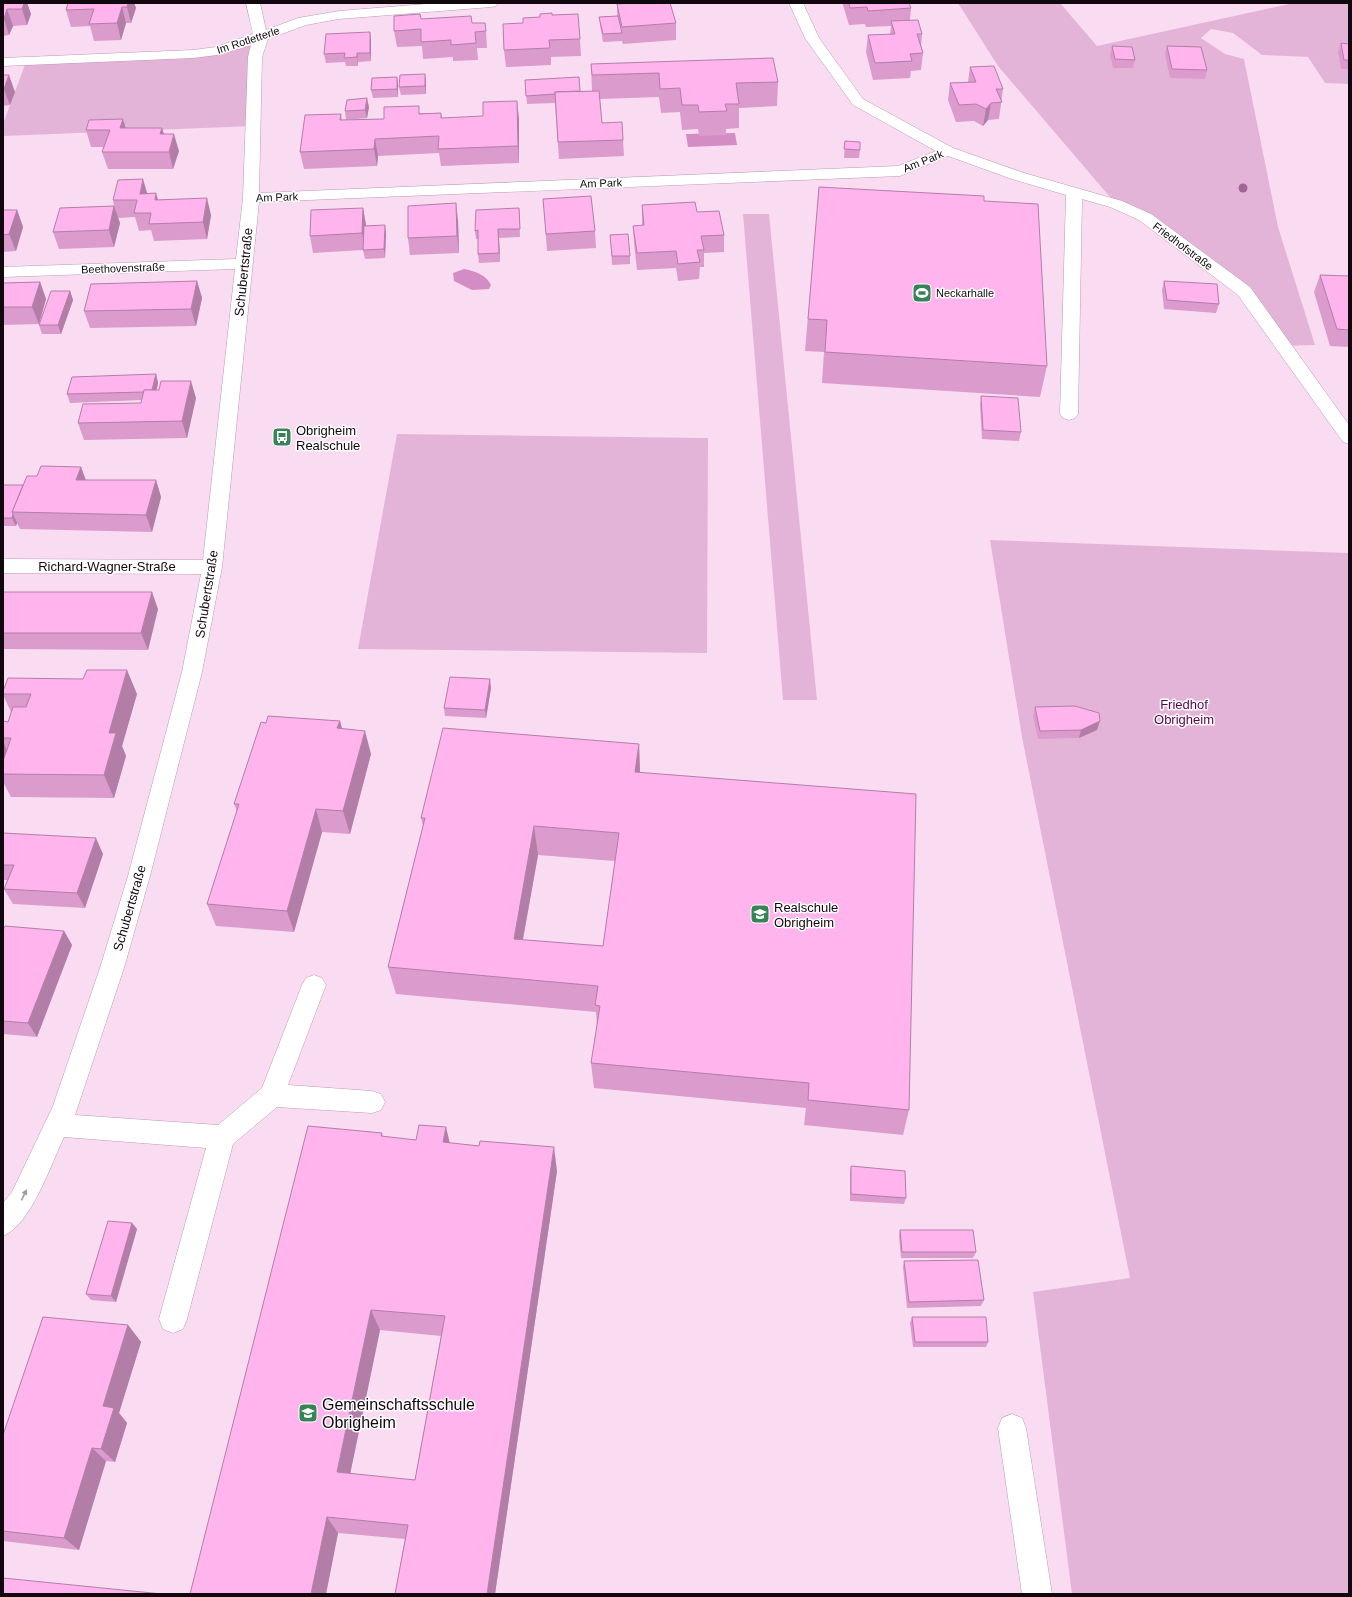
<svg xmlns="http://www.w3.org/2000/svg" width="1352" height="1597" font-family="Helvetica,sans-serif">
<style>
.green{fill:#e4b4d8}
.water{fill:#d38cc4}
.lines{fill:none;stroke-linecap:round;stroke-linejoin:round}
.minor-casing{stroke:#b99db2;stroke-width:1}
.minor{fill:#fff;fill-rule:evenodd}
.tree{fill:#a36498}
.wall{fill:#db9bcd;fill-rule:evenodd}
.shaded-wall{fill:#b27ea7}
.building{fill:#ffb4ee;stroke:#b27ea7;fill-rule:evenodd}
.oneway{fill:#a09c9f}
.labels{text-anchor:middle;stroke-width:3;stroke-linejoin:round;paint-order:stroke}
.far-street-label{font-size:11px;fill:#11080f;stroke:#fff}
.far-poi-label{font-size:11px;fill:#11080f;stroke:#fff;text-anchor:start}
.street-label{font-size:13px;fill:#11080f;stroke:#fff}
.poi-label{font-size:13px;fill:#11080f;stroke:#fff;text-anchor:start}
.park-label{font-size:13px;fill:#5b014f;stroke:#fff}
.near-poi-label{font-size:16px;fill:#11080f;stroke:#fff;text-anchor:start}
</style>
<rect width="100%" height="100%" fill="#fadcf2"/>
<!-- green -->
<g class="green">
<polygon points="958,3 1060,3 1097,46 1294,3 1349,3 1349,84 1325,83 1308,57 1262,55 1233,33 1211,29 1201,38 1225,54 1244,59 1278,227 1315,345 1283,346 1244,291 1116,204 998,66"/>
<polygon points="261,37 253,126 3,136 3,124 26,62 193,54"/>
<polygon points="743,214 769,214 817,700 783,700"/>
<polygon points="397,434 708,438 707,653 358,649"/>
<polygon points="990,540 1349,553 1349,1594 1072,1594 1033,1292 1130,1278 1022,737"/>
</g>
<!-- water -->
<g class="water">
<polygon points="735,133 737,145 688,147 686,134"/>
<path d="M464 269C475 271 486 275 491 285L489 289 472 290 454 281 453 273Z"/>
</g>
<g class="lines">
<!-- minor casing -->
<g class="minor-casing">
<g id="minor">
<path d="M246 3H260L266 30 298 18 339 11 438 3H498L496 6 491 7 339 19 306 25 268 39 262 57 259 193 898 166 936 151 853 105 805 38 789 3H803L819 38 863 99 953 148 1024 173 1122 201 1151 214 1250 287 1349 425V444L1343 442 1238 295 1139 220 1110 207 1082 199 1078 414 1075 418 1069 420 1063 418 1060 414 1066 195 1012 179 948 156 900 176 259 202 222 567 202 672 150 876 124 968 75 1115 218 1125 262 1088 302 985 306 978 314 975 322 978 326 985 288 1085 372 1091 381 1094 385 1102 381 1110 372 1113 277 1107 233 1144 187 1319 183 1329 173 1333 163 1329 159 1319 206 1148 64 1137C51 1164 31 1225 3 1236V1203L12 1192 53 1106 100 968 128 876 182 672 201 574 3 573V559L203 560 235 269 3 277V267L236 259 243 198 248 57 251 45 217 55 193 58 3 66V58L193 50 216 47 253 34Z"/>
<polygon points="1012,1414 1022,1418 1026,1428 1052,1594 1022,1594 998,1428 1002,1418"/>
</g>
</g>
<!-- minor -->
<use href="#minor" class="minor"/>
</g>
<!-- trees -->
<circle class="tree" cx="1243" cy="188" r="4.5"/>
<!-- wall -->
<g class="wall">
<polygon points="3,3 27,3 31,14 27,25 13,26 9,35 3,36"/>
<polygon points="68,3 134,3 136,8 131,23 126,23 121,40 94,41 90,26 71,27 66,10"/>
<polygon points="843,3 909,3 911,8 910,20 922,34 921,47 923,53 921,70 911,71 910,78 873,80 866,52 868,35 890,35 891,26 866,27 865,24 849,25 843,5"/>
<polygon points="617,4 676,23 676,40 623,44 622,41 603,42 600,25 599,17 617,16"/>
<polygon points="552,15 580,39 581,56 551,57 551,65 506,67 504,50 540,17"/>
<polygon points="421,19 472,23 486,31 487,48 477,48 478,60 453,61 453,57 423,59 422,46 397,47 394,31"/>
<polygon points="371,41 371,61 358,62 358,66 346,66 345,62 326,63 324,54"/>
<polygon points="1341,43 1349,44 1349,69 1341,69 1338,52"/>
<polygon points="1112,46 1135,60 1133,68 1113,68 1110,55"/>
<polygon points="1167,46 1207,70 1205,79 1170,78 1165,54"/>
<polygon points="591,64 778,82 777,106 739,108 739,128 726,129 726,135 699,136 698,129 682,130 680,112 661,113 659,97 600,99 602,123 623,140 624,156 559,159 555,103 527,104 525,80 580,91 592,91"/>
<polygon points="970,67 1003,89 999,119 988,120 983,126 974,121 956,122 948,100 950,83 968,82"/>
<polygon points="425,74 426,82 426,94 401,95 399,87"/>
<polygon points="3,75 15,92 10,105 3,106"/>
<polygon points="397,77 398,85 398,97 373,98 371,90"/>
<polygon points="369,107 367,118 346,120 345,111"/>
<polygon points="420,113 441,113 442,118 519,118 519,163 441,166 439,153 378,156 377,166 304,169 300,152 341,114 342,120 384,119"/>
<polygon points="125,128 162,128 164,134 179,151 173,169 108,169 102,152 104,147 91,147 86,130"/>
<polygon points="845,141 860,150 859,158 844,158"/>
<polygon points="819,187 984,201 1047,366 1040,397 822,383 824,352 805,351"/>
<polygon points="148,193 158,200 211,215 207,239 154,241 151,230 139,231 135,217 118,218 120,223 114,247 59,249 53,232 114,206 113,200"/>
<polygon points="543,199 595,231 596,248 547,251"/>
<polygon points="642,205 697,212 724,235 724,252 704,253 704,267 700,267 699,279 678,281 676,268 637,270 634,243 633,226 642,225"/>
<polygon points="363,208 366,226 386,233 385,258 365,259 363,250 313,253 310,236"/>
<polygon points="519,208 520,237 499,238 500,262 479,263 478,254 478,239 476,239 475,231"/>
<polygon points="3,210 17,210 23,227 16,251 3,252"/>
<polygon points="458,220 459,253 410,255 408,238"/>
<polygon points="610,235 630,256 630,264 612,265"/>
<polygon points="1320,275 1349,276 1349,347 1330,346 1314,292"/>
<polygon points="197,281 202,298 196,326 90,328 84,311"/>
<polygon points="1164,281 1219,304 1216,313 1164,309 1162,290"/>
<polygon points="40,282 46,299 39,324 3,325 3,283"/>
<polygon points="70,291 73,300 61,334 42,334 39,325"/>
<polygon points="156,374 158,383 157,390 196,398 187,438 84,440 78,423 141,403 142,400 70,403 67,394"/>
<polygon points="981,396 1021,432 1019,441 982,439 980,405"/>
<polygon points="81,467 86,480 156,480 161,497 152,532 20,529 17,523 16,526 3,526 3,485 23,485 37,476"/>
<polygon points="3,592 158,609 148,650 3,649"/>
<polygon points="491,688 486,718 445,716 444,708"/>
<polygon points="3,691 137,694 122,746 126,756 114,798 11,797 3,782 3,721 8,722 11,712 3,695"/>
<polygon points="1035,707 1097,730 1079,738 1038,739 1033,716"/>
<polygon points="340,721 342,729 371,754 350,834 322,832 294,932 216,926 207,904 237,811 234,804 266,723"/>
<path d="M639 744 640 772 909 1110 903 1135 804 1125 806 1108 594 1088 591 1063 597 1027 596 1012 396 994 388 967 423 826 421 818ZM538 855 615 861 603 946 523 940Z"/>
<polygon points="3,833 103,854 85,908 13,904 4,889 8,880 3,880"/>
<polygon points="3,930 64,931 72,945 37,1037 3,1034"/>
<path d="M382 1133 383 1137 450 1143 557 1171 495 1594H395L405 1539 338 1533 326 1594H190ZM380 1330 441 1336 415 1480 350 1474Z"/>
<polygon points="851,1166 906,1198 904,1204 850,1201 850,1173"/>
<polygon points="132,1223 137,1229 116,1302 91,1300 86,1294"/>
<polygon points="900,1230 976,1252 973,1258 901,1258 899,1236"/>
<polygon points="904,1261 984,1300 981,1306 907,1308 903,1267"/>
<polygon points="912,1317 988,1342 986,1347 913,1347 910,1323"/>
<polygon points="128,1325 141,1342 119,1413 127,1423 115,1462 106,1461 79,1550 3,1541 3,1435"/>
</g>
<!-- shaded-wall -->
<g class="shaded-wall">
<polygon points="24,3 27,3 31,14 27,25 22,9"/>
<polygon points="128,3 134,3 136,8 131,23 127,7"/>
<polygon points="122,7 126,23 121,40 117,23"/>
<polygon points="7,9 13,26 9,35 4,19"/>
<polygon points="370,32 371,41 371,61 370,53"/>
<polygon points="357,53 358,62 358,66 357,57"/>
<polygon points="425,74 426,82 426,94 425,86"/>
<polygon points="9,75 15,92 10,105 4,89"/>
<polygon points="397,77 398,85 398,97 397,89"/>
<polygon points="367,98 369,107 367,118 365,110"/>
<polygon points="517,101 519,118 519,163 518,146"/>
<polygon points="991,103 988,120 983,126 986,109"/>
<polygon points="123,119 128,136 120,128"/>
<polygon points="162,128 167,145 160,134"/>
<polygon points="174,134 179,151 173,169 169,152"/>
<polygon points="375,139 378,156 377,166 374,149"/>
<polygon points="143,179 148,196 140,194"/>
<polygon points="156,193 161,210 155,200"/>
<polygon points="207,198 211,215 207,239 203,222"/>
<polygon points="456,203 458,220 459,253 457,236"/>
<polygon points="114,206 120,223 114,247 109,230"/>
<polygon points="363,208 366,225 365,250 362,233"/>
<polygon points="519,208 520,217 520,237 520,229"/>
<polygon points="17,210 23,227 16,251 9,234"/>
<polygon points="385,225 386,233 385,258 384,249"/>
<polygon points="498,229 499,238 500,262 499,253"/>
<polygon points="197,281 202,298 196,326 191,309"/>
<polygon points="40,282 46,299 39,324 32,307"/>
<polygon points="70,291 73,300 61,334 58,325"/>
<polygon points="156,374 158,383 154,400 151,391"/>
<polygon points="191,381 196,398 187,438 182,421"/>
<polygon points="81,467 87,484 76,480"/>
<polygon points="156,480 161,497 152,532 146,515"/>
<polygon points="13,514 17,523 16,526 12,518"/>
<polygon points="152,592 158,609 148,650 141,633"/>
<polygon points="127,670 137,694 122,746 126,756 114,798 104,775 109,733"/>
<polygon points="490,679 491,688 486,718 485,710"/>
<polygon points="340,721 346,744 337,728"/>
<polygon points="1100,721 1097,730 1079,738 1081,730"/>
<polygon points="365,731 371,754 350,834 343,811"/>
<polygon points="3,742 13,762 3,761"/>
<polygon points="639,744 640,773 635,772"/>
<polygon points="316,809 322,832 294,932 287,911"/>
<polygon points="534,826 538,855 518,966 514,939"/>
<polygon points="96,838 103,854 85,908 77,893"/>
<polygon points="64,931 72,945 37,1037 28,1023"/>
<polygon points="446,1127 452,1152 443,1142"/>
<polygon points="554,1147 557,1171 495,1594 487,1594"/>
<polygon points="132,1223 137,1229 116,1302 111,1296"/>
<polygon points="371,1310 380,1330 347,1489 337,1472"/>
<polygon points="128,1325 141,1342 119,1413 127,1423 115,1462 101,1449 103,1406"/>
<polygon points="92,1448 106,1461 79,1550 64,1538"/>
<polygon points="327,1517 338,1533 326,1594 311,1594"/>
</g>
<!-- building -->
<g class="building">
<polygon points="3,3 24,3 22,9 7,9 4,19 3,19"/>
<polygon points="68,3 128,3 127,7 122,7 117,23 89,24 94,9 66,10"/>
<polygon points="633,3 670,3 676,23 622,27 617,4"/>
<polygon points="849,3 909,3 911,8 868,11 867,7 850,8"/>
<polygon points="552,13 552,15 578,14 580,39 549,40 550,48 504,50 503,24 523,23 523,18 540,17 540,14"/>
<polygon points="420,14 421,19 471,16 472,23 485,23 486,31 475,32 476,43 451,45 451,40 421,42 421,29 394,31 394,16"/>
<polygon points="618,16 622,33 603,34 599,17"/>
<polygon points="918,20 922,34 917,34 923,53 910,54 912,61 875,63 868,35 895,34 891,21"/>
<polygon points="370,32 370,53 357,53 357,57 344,58 345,53 324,54 326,34"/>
<polygon points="1341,43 1349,44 1349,60 1344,60"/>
<polygon points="1112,46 1132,47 1135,60 1115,59"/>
<polygon points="1167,46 1201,47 1207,70 1172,69"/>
<polygon points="773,58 778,82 736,83 739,104 725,104 727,111 699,112 698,105 682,105 680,88 660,89 659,73 592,75 591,64"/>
<polygon points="994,66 1003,89 996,89 1002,102 991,103 986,109 976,104 959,105 950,83 976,82 970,67"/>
<polygon points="425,74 425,86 399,87 400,75"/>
<polygon points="3,75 9,75 4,89 3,89"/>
<polygon points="397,77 397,89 371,90 372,78"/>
<polygon points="579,77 580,91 555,92 555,94 526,96 525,80"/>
<polygon points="599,91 602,123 622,122 623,140 558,142 555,92"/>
<polygon points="367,98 365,110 345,111 347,100"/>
<polygon points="517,101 518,146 438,149 439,136 375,139 374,149 300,152 305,115 341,114 340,120 384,119 384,107 419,106 419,114 441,113 441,118 483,116 483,102"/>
<polygon points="123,119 120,128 162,128 160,134 174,134 169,152 102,152 110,130 86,130 89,120"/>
<polygon points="845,141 860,142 860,150 844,149"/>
<polygon points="143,179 140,194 156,193 155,200 207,198 203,222 149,224 151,213 134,213 137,200 113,200 118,180"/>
<polygon points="819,187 984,196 984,201 1038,204 1047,366 825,352 827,320 808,319"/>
<polygon points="591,196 595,231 546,234 543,199"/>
<polygon points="695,202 697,212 719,211 724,235 701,236 704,250 697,250 700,262 678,264 676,251 637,253 633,226 644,225 642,205"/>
<polygon points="456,203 457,236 408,238 408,206"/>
<polygon points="114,206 109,230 53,232 60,208"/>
<polygon points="363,208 362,233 310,236 311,210"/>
<polygon points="519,208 520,229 498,229 499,253 478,254 478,230 475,231 476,210"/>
<polygon points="3,210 17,210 9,234 3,235"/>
<polygon points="385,225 384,249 363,250 364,226"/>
<polygon points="628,234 630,256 612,256 610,235"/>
<polygon points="1320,275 1349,276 1349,330 1337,329"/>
<polygon points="197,281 191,309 84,311 91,284"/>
<polygon points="1164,281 1217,284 1219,304 1167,300"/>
<polygon points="40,282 32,307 3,307 3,283"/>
<polygon points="51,291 70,291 58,325 39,325"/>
<polygon points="156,374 152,390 144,390 144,392 67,394 72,377"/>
<polygon points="161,381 191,381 182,421 78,423 83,404 141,403 144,390 159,390"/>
<polygon points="981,396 1018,398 1021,432 983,430"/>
<polygon points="41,466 81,467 76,480 156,480 146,515 12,512 27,476 37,476"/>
<polygon points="3,485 23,485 12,512 13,514 12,518 3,518"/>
<polygon points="3,592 152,592 141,633 3,633"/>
<polygon points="87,670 127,670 109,733 116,733 104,775 3,774 3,761 11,738 3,738 3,721 8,722 13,707 26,707 31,694 3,694 3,691 8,678 83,679"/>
<polygon points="450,677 490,679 485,710 444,708"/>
<polygon points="1075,706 1099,713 1100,721 1081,730 1040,731 1035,707"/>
<polygon points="268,716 340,721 337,728 365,731 343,811 316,809 287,911 207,904 239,804 234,804 261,722 266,723"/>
<path d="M443 728 639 744 635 772 916 794 909 1110 808 1100 809 1083 591 1063 600 1006 595 1005 598 986 388 967 425 818H421ZM534 826 619 833 603 946 514 939Z"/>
<polygon points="3,833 96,838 77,893 4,889 14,865 3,865"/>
<polygon points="5,926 64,931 28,1023 3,1021 3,930"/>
<path d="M419 1125 446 1127 443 1142 479 1146 480 1141 554 1147 487 1594H395L408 1525 327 1517 311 1594H190L308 1126 382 1133 381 1136 416 1140ZM371 1310 445 1316 415 1480 337 1472Z"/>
<polygon points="851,1166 905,1171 906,1198 851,1194"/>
<polygon points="108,1221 132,1223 111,1296 86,1294"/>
<polygon points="900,1230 973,1230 976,1252 902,1252"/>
<polygon points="978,1260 984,1300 909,1302 904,1261"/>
<polygon points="43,1317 128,1325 103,1406 114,1408 101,1449 92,1448 64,1538 3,1531 3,1435"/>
<polygon points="912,1317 986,1317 988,1342 915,1342"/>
<polygon points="3,1578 162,1594 3,1594"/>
</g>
<!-- one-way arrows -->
<defs><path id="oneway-solid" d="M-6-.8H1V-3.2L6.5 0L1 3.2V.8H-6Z"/></defs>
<use class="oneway" href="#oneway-solid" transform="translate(24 1195) rotate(-64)"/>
<!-- icons -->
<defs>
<g id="stadium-square" transform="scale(1)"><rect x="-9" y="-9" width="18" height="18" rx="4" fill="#348455" stroke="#fff"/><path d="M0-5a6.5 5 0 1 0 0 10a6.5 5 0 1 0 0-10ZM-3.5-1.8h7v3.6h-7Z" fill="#fff"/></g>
<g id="bus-square" transform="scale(1)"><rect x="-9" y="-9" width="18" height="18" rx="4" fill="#348455" stroke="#fff"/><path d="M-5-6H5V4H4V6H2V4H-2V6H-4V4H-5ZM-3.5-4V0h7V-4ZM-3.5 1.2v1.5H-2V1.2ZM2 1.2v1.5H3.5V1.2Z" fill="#fff"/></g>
<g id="school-square" transform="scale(1)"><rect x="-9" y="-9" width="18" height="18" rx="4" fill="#348455" stroke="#fff"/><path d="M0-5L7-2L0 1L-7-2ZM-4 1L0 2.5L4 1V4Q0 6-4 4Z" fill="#fff"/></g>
</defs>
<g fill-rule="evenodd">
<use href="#stadium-square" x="922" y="293"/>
<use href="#bus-square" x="282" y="437"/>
<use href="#school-square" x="760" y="914"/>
<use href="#school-square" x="308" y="1413"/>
</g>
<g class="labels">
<!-- far-street labels -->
<g class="far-street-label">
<text transform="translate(248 40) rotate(-18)" y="4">Im Rotletterle</text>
<text transform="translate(923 161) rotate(-22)" y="4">Am Park</text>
<text transform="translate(601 183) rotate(-2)" y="4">Am Park</text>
<text transform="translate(277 197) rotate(-2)" y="4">Am Park</text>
<text transform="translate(1183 246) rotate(37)" y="4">Friedhofstraße</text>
<text transform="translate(123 268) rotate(-2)" y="4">Beethovenstraße</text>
</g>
<!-- far-poi labels -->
<g class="far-poi-label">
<text x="936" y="297">Neckarhalle</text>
</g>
<!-- street labels -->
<g class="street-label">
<text transform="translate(243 272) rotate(-84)" y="5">Schubertstraße</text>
<text x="107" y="571">Richard-Wagner-Straße</text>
<text transform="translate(206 594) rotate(-81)" y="5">Schubertstraße</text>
<text transform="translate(129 908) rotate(-74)" y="5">Schubertstraße</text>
</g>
<!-- poi labels -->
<g class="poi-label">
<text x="296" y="435">Obrigheim<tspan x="296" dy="15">Realschule</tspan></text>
<text x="774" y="912">Realschule<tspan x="774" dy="15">Obrigheim</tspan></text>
</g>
<!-- park labels -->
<g class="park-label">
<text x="1184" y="709">Friedhof<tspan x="1184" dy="15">Obrigheim</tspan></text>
</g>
<!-- near-poi labels -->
<g class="near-poi-label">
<text x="322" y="1410">Gemeinschaftsschule<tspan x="322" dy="18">Obrigheim</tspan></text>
</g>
</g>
<!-- border -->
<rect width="1352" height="1597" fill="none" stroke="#11080f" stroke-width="8"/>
</svg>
